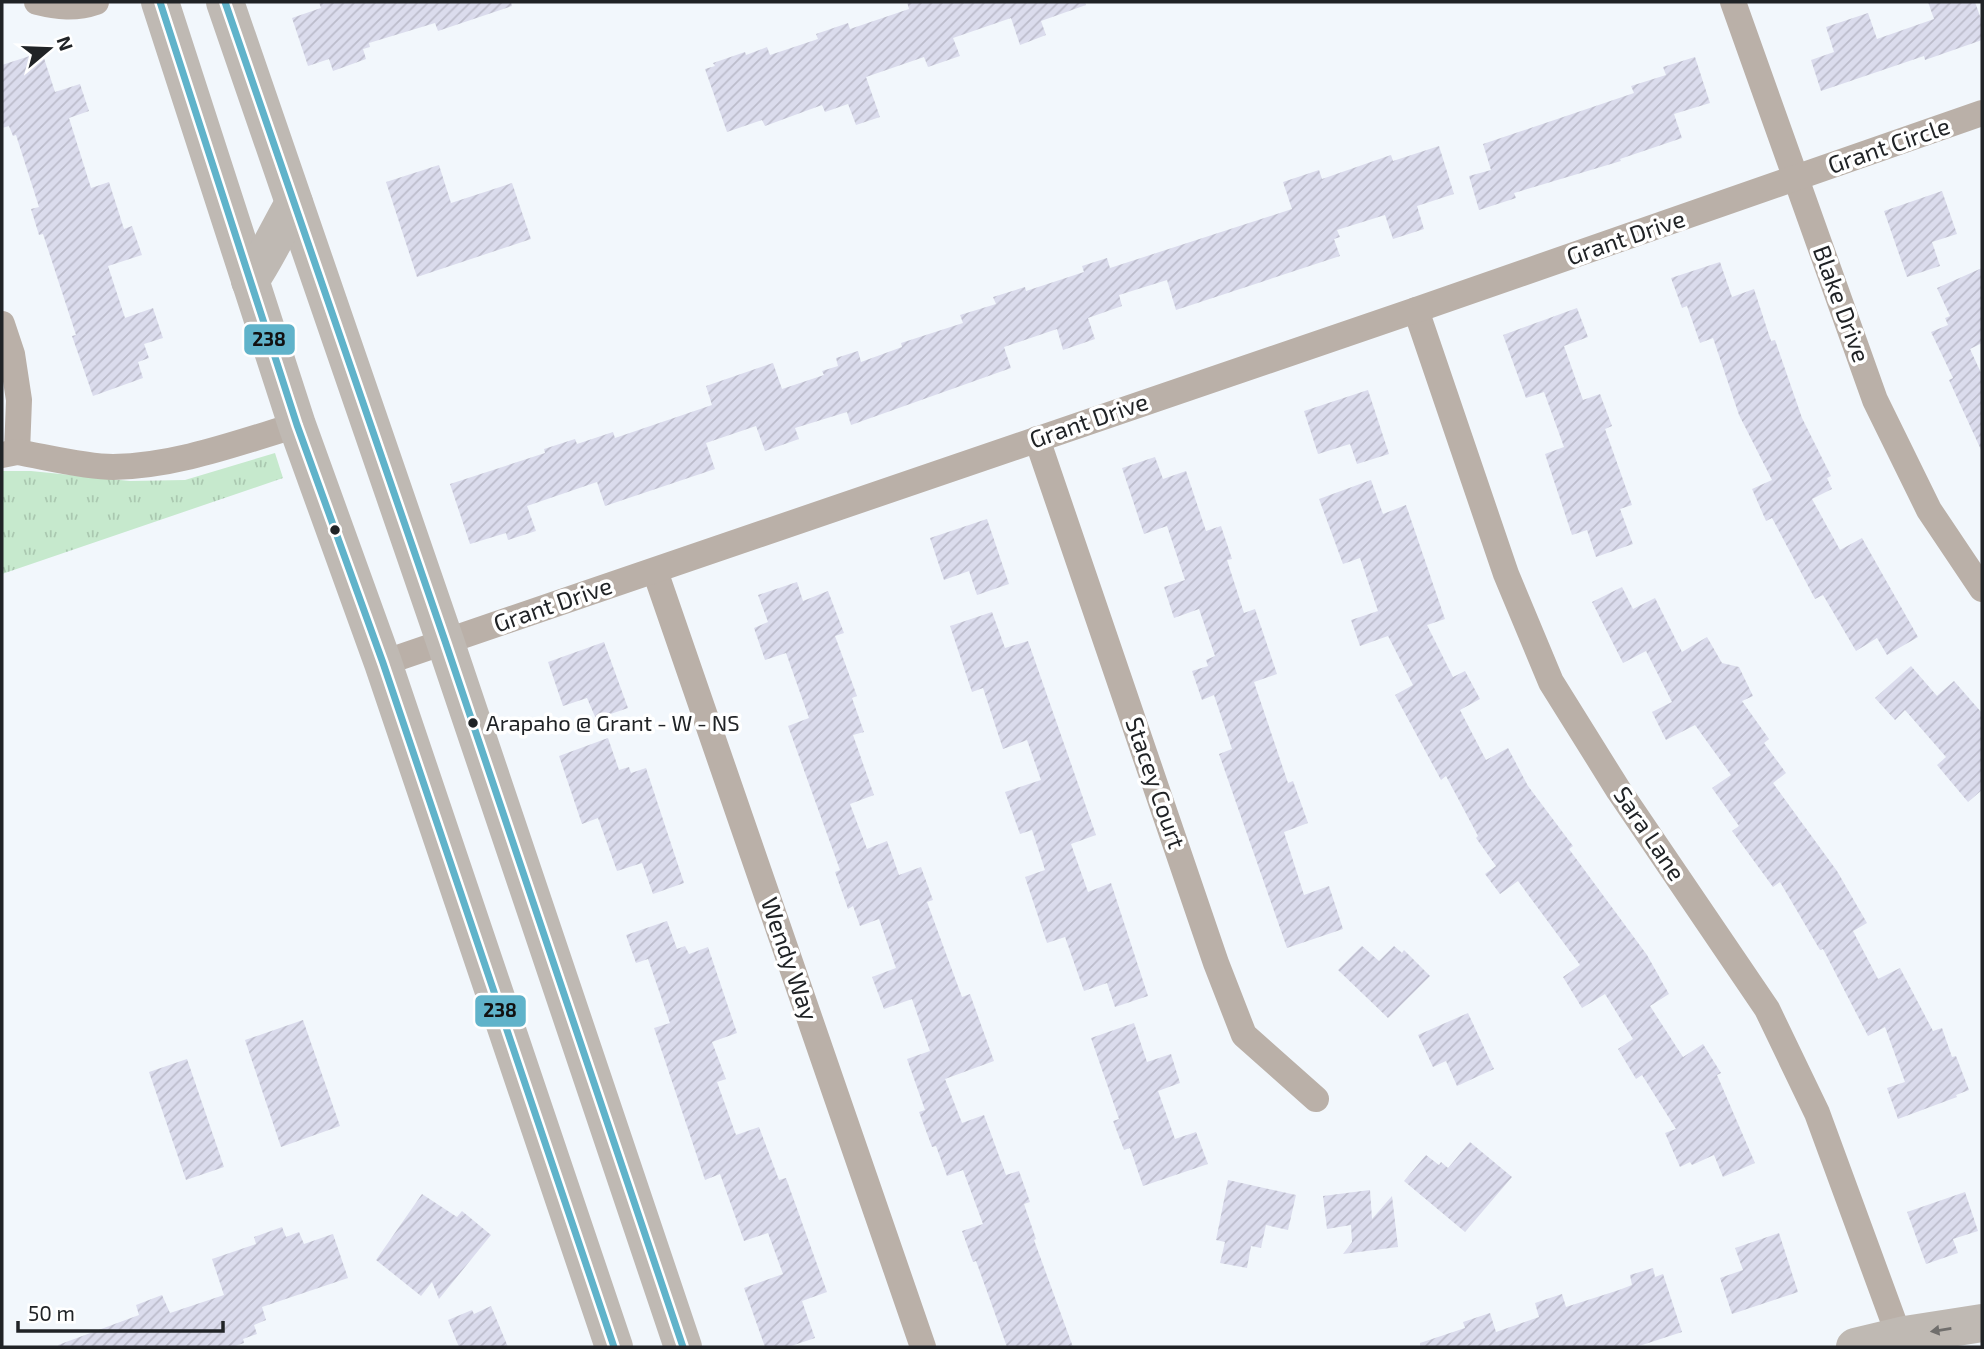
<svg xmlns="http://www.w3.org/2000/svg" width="1984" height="1349" font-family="'Exo 2',sans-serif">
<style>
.park{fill:url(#park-tufts)}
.building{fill:url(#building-hatch)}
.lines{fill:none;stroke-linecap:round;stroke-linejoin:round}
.street{stroke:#bab0a8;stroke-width:26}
.secondary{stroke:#bfb9b3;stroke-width:38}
.bus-1-casing{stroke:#fff;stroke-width:12}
.bus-1{stroke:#60b3ca;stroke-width:7}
.oneway{fill:#706e6c}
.bus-dot{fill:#202326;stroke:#fff;stroke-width:2.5}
.labels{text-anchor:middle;stroke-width:7;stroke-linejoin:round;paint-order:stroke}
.bus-label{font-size:22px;fill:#202326;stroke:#fff;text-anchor:start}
.street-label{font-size:24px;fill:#202326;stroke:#fff}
.line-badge{stroke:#fff;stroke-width:2.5}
.pale-badge-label{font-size:19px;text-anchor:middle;font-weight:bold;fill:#111}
</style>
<defs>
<pattern id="park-tufts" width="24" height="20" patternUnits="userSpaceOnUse" patternTransform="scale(1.75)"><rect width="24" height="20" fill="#c6e9cd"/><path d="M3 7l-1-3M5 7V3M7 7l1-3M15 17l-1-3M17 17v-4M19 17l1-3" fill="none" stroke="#aac8b0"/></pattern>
<pattern id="building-hatch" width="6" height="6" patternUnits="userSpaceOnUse" patternTransform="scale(1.75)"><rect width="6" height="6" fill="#dbdced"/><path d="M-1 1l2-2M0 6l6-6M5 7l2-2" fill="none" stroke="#bcbccb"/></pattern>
</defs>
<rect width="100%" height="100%" fill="#f2f7fc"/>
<!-- park -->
<polygon class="park" points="275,453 283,478 2,574 2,471 31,471 130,481 185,480"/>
<!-- building -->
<g class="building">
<polygon points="319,2 511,2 512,6 438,31 435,23 369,43 370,47 363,49 366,59 333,71 329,59 308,66 292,18 321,8"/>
<polygon points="907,2 1085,2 1086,5 1041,21 1046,35 1020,45 1011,18 953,38 960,56 928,67 924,57 866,77 880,117 856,125 848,104 825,112 822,105 765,126 762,120 727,132 705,69 715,66 713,63 745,52 746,55 767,47 770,55 818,39 816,34 848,23 850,29 909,9"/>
<polygon points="1928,2 1975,2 1982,22 1982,40 1925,60 1924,56 1821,91 1811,60 1834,52 1826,27 1868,13 1877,39 1934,19"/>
<polygon points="42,52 55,92 80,84 89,111 69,118 91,188 109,182 124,229 132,226 142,255 108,266 125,318 153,308 163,338 144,344 149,358 138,362 143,378 93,396 72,336 76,335 43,234 39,235 31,209 39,207 16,135 13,136 9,126 2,128 2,65"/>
<polygon points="1695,57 1710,103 1674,114 1682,138 1620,159 1621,161 1514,193 1516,198 1479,210 1469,176 1491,170 1483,144 1634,93 1631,86 1666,75 1663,67"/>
<polygon points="1439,146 1454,194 1417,206 1424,229 1393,239 1385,215 1337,230 1340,237 1334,239 1340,256 1176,310 1167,280 1119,295 1122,306 1088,318 1095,339 1063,350 1057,329 1004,347 1011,368 851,425 847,412 795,428 799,439 765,451 756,426 706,443 715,469 605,506 597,482 527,506 536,531 508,540 506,533 470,544 450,484 545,453 544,449 575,439 577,444 613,432 615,438 712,405 706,386 773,363 782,389 824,375 822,371 838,366 836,358 858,351 861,362 902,347 901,343 963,323 960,315 996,304 993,297 1025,287 1026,291 1084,272 1082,266 1107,258 1110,268 1292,209 1283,182 1319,170 1322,179 1391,155 1393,161"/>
<polygon points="439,165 451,203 512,183 531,239 417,277 386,182"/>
<polygon points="1942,191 1957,234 1932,242 1940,266 1907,277 1884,211"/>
<polygon points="1720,262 1732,297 1754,289 1771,341 1775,340 1802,418 1831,476 1827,478 1832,489 1812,499 1840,550 1862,538 1918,637 1887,655 1877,638 1856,651 1823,595 1815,599 1772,518 1766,521 1752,489 1772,480 1739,415 1713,338 1700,343 1687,306 1682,308 1671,278"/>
<polygon points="1982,268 1982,343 1970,349 1982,375 1982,452 1949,380 1953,378 1931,332 1948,325 1945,318 1950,316 1937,288"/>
<polygon points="1577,308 1588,337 1564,346 1583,400 1600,394 1612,426 1605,429 1632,505 1620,509 1633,544 1596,557 1587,530 1572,535 1545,454 1564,447 1544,392 1526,398 1503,335"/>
<polygon points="1368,390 1389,454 1357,464 1350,444 1318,454 1304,411"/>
<polygon points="1155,457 1163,479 1186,471 1206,531 1221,526 1232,559 1227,560 1244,613 1255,609 1277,674 1254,682 1288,783 1293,781 1308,823 1284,832 1304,895 1329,886 1343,929 1287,948 1219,754 1232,749 1214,695 1202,700 1192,671 1208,666 1206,660 1215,656 1199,609 1174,618 1164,587 1185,580 1167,526 1144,534 1122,468"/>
<polygon points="1371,480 1383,514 1406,505 1445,619 1427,625 1453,677 1465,671 1480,699 1460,710 1486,760 1508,748 1528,786 1573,846 1569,849 1647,955 1669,994 1650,1006 1683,1057 1703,1044 1721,1073 1717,1075 1755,1163 1723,1177 1714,1155 1692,1165 1690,1162 1680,1167 1665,1133 1676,1129 1642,1075 1636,1079 1618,1049 1633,1039 1605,994 1582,1008 1563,977 1580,965 1518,881 1500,894 1485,874 1496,866 1476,838 1478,836 1446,776 1441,780 1395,695 1413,685 1388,636 1360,646 1351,620 1378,611 1360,558 1343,564 1319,499"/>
<polygon points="987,519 1009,584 977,595 969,571 944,580 930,538"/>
<polygon points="797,582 803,601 828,591 844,633 835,636 857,696 852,698 864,732 853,735 874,795 850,804 867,849 887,841 899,875 921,867 933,900 927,902 962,997 970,994 994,1061 945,1079 962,1123 984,1115 1006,1175 1019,1171 1030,1202 1024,1204 1036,1239 1034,1240 1073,1347 1007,1347 976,1261 973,1262 962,1231 983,1224 963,1170 947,1176 936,1146 932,1147 919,1112 925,1110 907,1059 930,1051 912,999 884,1009 872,977 896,968 879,919 860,926 853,906 848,909 835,872 840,870 788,726 809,718 786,653 765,660 754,628 768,622 758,595"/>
<polygon points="1622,587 1633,609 1655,598 1682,652 1707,637 1722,663 1739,667 1753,696 1742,701 1769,739 1764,743 1786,773 1773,783 1837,871 1867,923 1853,931 1878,979 1900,968 1933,1031 1942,1028 1952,1057 1956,1056 1969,1090 1956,1095 1957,1097 1898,1119 1887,1088 1905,1082 1885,1027 1868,1036 1823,949 1820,950 1780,882 1773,887 1732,831 1739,826 1712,788 1731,775 1695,725 1666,740 1652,712 1672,702 1646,651 1623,663 1592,602"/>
<polygon points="992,612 1005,648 1028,641 1096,835 1071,844 1088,892 1111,883 1148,996 1115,1007 1107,983 1084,991 1065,937 1047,943 1025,877 1045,870 1032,830 1020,834 1005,792 1041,780 1027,740 1003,749 983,688 972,692 950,626"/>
<polygon points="604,642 628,708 596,719 587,698 563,706 548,662"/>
<polygon points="1911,666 1937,696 1954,681 1982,713 1982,790 1968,802 1937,765 1946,757 1905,710 1895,720 1875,698"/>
<polygon points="608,738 619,770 629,767 631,773 646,768 684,883 653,894 642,863 617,871 598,818 582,824 559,756"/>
<polygon points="667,921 677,949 685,946 689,954 708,947 737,1033 712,1042 726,1079 717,1082 736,1135 759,1127 779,1180 786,1178 827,1292 802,1301 815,1338 788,1347 765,1347 744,1288 783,1274 768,1233 744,1241 720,1174 705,1180 654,1028 670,1023 648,959 636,963 626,935"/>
<polygon points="1362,946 1379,961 1394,946 1402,953 1404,950 1430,976 1388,1018 1338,970"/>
<polygon points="1468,1013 1494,1069 1457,1086 1446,1061 1433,1067 1418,1035"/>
<polygon points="303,1020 340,1126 281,1147 245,1040"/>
<polygon points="1134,1023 1147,1062 1171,1054 1180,1083 1158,1091 1175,1139 1196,1132 1208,1164 1143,1186 1130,1148 1124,1150 1113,1121 1119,1119 1091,1038"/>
<polygon points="187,1059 224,1167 186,1180 149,1072"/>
<polygon points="1470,1142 1512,1177 1465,1232 1404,1181 1426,1155 1439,1165 1441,1162 1448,1168"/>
<polygon points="1228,1180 1296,1195 1288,1230 1266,1225 1261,1248 1251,1246 1247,1268 1220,1263 1225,1242 1216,1240"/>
<polygon points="1370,1190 1372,1219 1392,1196 1398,1247 1343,1254 1352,1242 1351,1225 1327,1229 1323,1196"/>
<polygon points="1965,1192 1978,1231 1953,1239 1958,1253 1926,1264 1907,1212"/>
<polygon points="422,1194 457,1217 462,1211 491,1235 439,1299 432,1282 421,1296 376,1260"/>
<polygon points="282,1227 286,1237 299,1232 304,1244 333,1234 348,1278 262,1307 266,1320 254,1325 257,1334 243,1339 244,1343 232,1347 59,1347 58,1345 139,1315 136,1305 162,1295 170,1313 224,1295 212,1259 256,1244 254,1237"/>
<polygon points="1779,1233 1798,1292 1732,1314 1720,1278 1743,1270 1735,1248"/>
<polygon points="1653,1268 1655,1277 1663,1274 1682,1332 1636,1347 1420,1347 1420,1343 1465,1328 1463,1322 1490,1313 1496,1332 1539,1317 1535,1303 1562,1294 1566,1307 1619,1290 1632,1285 1630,1275"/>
<polygon points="491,1306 508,1347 459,1347 448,1320 472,1310 474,1314"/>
</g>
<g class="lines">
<!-- street -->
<g class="street">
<path d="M37 2C57 7 76 9 96 2"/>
<polyline points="1733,2 1875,400 1929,510 1982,589"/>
<polyline points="1416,310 1506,574 1551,682 1619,791 1767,1009 1817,1113 1903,1347"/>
<polyline points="2,324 12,354 19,400 17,452"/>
<polyline points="1037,439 1216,963 1244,1035 1316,1099"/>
<path d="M2 455 17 452C46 457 85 467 113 467 176 466 237 443 297 425"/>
<polyline points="655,571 923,1347"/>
<polyline points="383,663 1416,310 1982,113"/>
</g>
<!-- secondary -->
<g class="secondary">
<polyline points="160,2 297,425 383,663 614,1347"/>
<polyline points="225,2 445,641 683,1347"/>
<path d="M250 281C267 256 279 229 294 203"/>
<polyline points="1855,1347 1905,1335 1982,1323"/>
</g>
<!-- bus-1 casing -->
<g class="bus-1-casing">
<g id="bus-1">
<polyline points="160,2 297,425 383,663 614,1347"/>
<polyline points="225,2 445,641 683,1347"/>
</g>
</g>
<!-- bus-1 -->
<use href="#bus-1" class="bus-1"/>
</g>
<!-- one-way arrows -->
<defs><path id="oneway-solid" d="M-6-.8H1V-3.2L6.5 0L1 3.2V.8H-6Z" transform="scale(1.75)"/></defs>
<use class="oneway" href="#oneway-solid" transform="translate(1941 1330) rotate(171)"/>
<!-- markers -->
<g class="bus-dot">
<circle cx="335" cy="530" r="6"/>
<circle cx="473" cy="723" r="6"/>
</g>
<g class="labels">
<!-- bus labels -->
<g class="bus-label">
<text x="486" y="731">Arapaho @ Grant - W - NS</text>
</g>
<!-- street labels -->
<g class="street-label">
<text transform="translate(1889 146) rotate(-19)" y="8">Grant Circle</text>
<text transform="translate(1626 238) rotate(-19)" y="8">Grant Drive</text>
<text transform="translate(1841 304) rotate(70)" y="8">Blake Drive</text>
<text transform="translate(1089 421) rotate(-19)" y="8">Grant Drive</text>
<text transform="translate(553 605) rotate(-19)" y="8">Grant Drive</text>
<text transform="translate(1155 783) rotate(71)" y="8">Stacey Court</text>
<text transform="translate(1649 834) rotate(56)" y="8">Sara Lane</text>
<text transform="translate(789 959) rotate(71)" y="8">Wendy Way</text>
</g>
</g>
<g class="line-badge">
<rect x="243" y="323" width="53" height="33" rx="7" fill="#60b3ca"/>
<rect x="474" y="994" width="53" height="34" rx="7" fill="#60b3ca"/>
</g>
<g class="pale-badge-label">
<text x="269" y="346">238</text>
<text x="500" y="1017">238</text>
</g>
<!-- border -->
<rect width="1984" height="1349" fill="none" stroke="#202326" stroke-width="7"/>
<!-- north arrow -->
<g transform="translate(49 49) rotate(71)" stroke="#ffffff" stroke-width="5" paint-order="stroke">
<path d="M0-5L12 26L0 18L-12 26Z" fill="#202326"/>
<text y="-10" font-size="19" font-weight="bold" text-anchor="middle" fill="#202326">N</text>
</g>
<!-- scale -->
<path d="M18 1321v10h205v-10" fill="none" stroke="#202326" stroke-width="3.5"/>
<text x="28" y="1321" font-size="21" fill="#202326" stroke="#ffffff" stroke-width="5" paint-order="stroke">50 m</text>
</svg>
